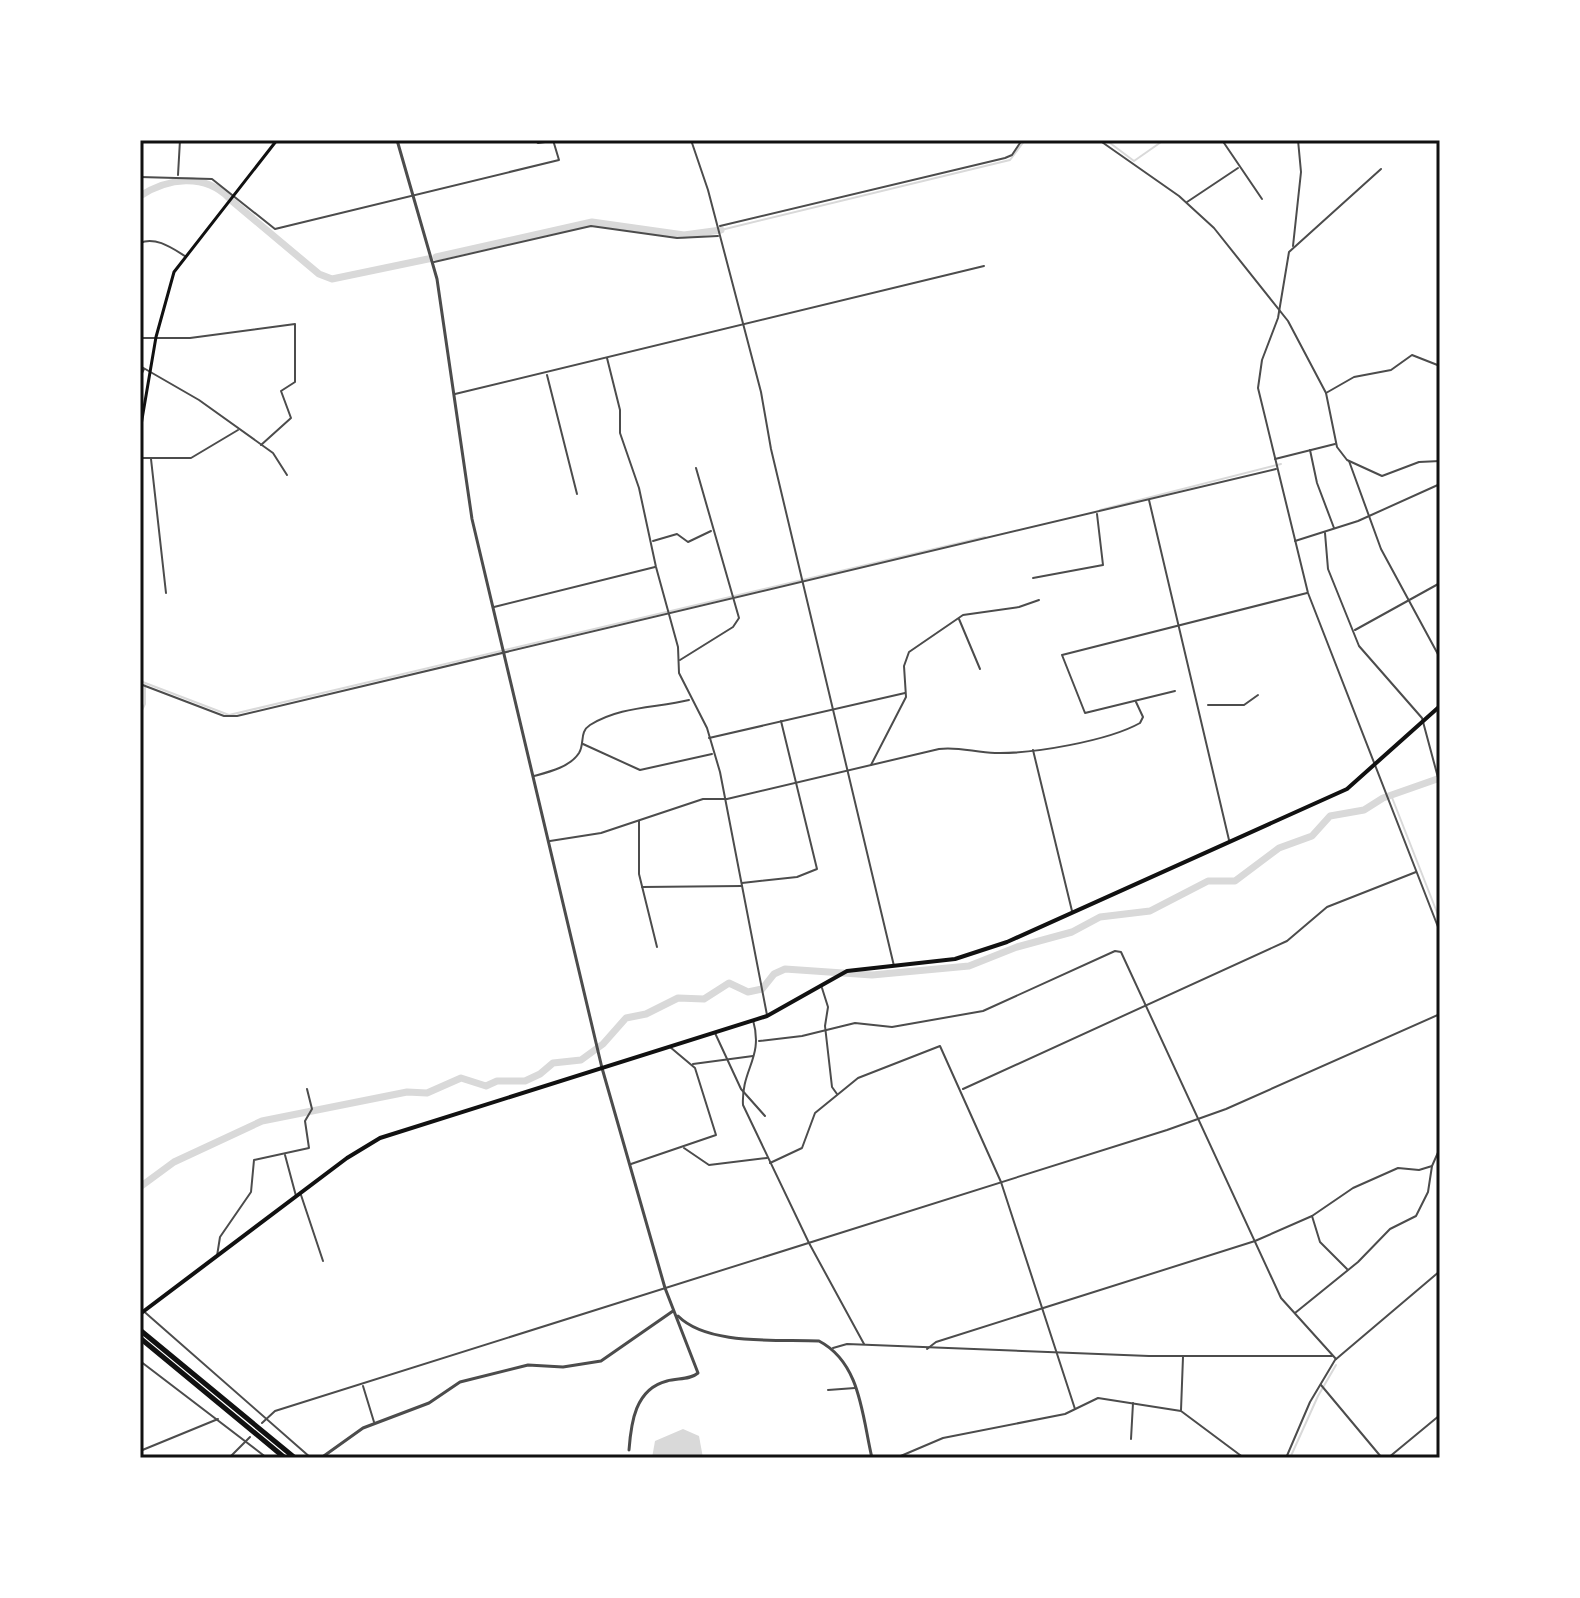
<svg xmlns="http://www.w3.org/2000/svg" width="1580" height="1598" font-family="Barlow,sans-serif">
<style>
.water{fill:#d9d9d9}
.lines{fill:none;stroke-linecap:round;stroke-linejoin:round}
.stream{stroke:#d9d9d9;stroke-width:2}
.river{stroke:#d9d9d9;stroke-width:7}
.minor{stroke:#4c4c4c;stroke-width:2}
.tertiary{stroke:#4c4c4c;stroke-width:3}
.secondary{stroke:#111;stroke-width:3}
.primary{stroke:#111;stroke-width:4}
.motorway{stroke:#111;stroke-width:5}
.neatline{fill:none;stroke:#111;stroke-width:3}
</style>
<rect width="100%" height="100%" fill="#fff"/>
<!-- water -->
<polygon class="water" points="683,1429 699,1436 703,1458 652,1458 655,1441"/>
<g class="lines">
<!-- stream -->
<g class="stream">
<polyline points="1106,140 1134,161 1164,140"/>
<polyline points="721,230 1010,160 1025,140"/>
<polyline points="1100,510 1281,464"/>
<polyline points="140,681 229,715 985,537"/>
<polyline points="140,714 145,704 145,685"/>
<polyline points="1391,795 1440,920"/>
<polyline points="1290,1458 1318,1396 1336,1365"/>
</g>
<!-- river -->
<g class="river">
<path d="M140 196C168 178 204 173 229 198"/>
<polyline points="232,201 319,274 332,279 428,259"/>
<polyline points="436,257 592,222 684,235 721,230"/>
<polyline points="140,1187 174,1162 262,1121 407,1092 427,1093 461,1078 486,1086 497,1081 525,1081 540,1074 553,1063 581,1060 603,1044 626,1018 646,1014 678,998 704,999 729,983 748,992 762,989 774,974 785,969 872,975 969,966 1017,947 1072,932 1100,917 1150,911 1208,881 1235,881 1279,848 1312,836 1330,816 1364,810 1383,798 1440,778"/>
</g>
<!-- minor -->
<g class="minor">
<polyline points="534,140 538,143 559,140"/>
<polyline points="691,140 708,190 761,392 771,449 894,966"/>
<polyline points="1099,140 1179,196 1214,228 1288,321 1326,393 1337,447 1347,460 1382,476 1419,462 1440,461"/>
<polyline points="1222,140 1262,199"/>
<polyline points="1381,169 1289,252 1278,318 1262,360 1258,388 1308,593 1440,932"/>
<polyline points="178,175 180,140"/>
<polyline points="140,177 212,179 275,229 559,160 553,140"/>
<polyline points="1187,202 1238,168"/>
<polyline points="720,226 1005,158 1012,155 1022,140"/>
<path d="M140 243C155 236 172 248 185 256"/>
<polyline points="1293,246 1301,172 1298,140"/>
<polyline points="434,262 591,226 677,238 718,236"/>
<polyline points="140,338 190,338 295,324 295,382 281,391 291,418 261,445"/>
<polyline points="607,358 620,410 620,433 639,488 656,567 678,647 679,673 707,728 720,772 767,1015"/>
<polyline points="140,366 199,400 273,453 287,475"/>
<polyline points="547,375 577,494"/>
<polyline points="140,377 144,369"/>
<polyline points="1326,393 1354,377 1391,370 1412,355 1440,366"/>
<polyline points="455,394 984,266"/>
<polyline points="1310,450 1317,483 1334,528"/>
<polyline points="140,458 191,458 238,430"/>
<polyline points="151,459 166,593"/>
<polyline points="1275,459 1335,444"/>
<polyline points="1349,461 1381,549 1440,658"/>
<polyline points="1149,500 1229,840"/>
<polyline points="1325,533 1328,569 1359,646 1422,718 1440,785"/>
<polyline points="653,541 677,534 688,542 711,531"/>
<polyline points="1295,541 1358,521 1440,484"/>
<polyline points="1033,578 1103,565 1097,514"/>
<polyline points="494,607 655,567"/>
<polyline points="959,619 980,669"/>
<polyline points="1355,630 1440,583"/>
<polyline points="680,660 733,627 739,618 696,468"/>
<polyline points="140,684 224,716 237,716 1276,469"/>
<polyline points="1175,691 1085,713 1062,655 1307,593"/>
<polyline points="1208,705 1244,705 1258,695"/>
<polyline points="709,738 905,693"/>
<polyline points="583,744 640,770 712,754"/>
<polyline points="1033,750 1072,911"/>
<polyline points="871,765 906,697 904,666 909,652 963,615 1019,607 1039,600"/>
<path d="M534 776C549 772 570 767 579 753 585 743 579 732 590 725 620 706 656 708 689 700"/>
<polyline points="639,821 639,874 657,947"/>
<path d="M550 841 601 833 703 799H727L939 749C958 746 976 753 995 753 1032 754 1108 741 1140 723L1143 717 1136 702"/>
<polyline points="742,883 797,877 817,869 781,721"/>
<polyline points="642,887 742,886"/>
<polyline points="822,988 828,1007 825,1026 832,1087 837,1094"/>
<path d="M753 1020C764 1058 741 1069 743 1105L809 1243 864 1344"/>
<polyline points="715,1033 741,1089 765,1116"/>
<polyline points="759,1041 802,1036 855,1023 892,1027 983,1011 1115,951 1121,952 1281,1298 1336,1359"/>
<polyline points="693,1064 753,1056"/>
<polyline points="963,1089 1287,941 1327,907 1416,872"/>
<polyline points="684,1148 709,1165 767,1158"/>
<polyline points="285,1155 296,1196"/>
<polyline points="770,1163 802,1148 815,1113 858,1078 940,1046 1001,1182 1075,1409"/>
<polyline points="631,1164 716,1135 695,1068 670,1047"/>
<polyline points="301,1195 323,1261"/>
<polyline points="1312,1216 1320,1242 1347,1269"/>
<polyline points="217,1256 220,1237 251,1192 254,1160 309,1148 305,1121 312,1109 307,1089"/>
<polyline points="140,1308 311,1458"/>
<polyline points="1295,1313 1358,1262 1390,1229 1416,1216 1428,1192 1432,1166"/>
<polyline points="833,1348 847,1344 1149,1356 1332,1356"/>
<polyline points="927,1349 936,1342 1255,1241 1312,1216 1353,1188 1398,1168 1419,1170 1432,1166 1440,1148"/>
<polyline points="140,1361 267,1458"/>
<polyline points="1321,1385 1382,1458"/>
<polyline points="363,1386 374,1422"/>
<polyline points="828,1390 855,1388"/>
<polyline points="1181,1410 1183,1357"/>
<polyline points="262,1423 275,1411 1167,1130 1226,1109 1440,1014"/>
<polyline points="1131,1439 1133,1403"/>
<polyline points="140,1451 218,1419"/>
<polyline points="229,1458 250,1437"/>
<polyline points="896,1458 943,1438 1065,1414 1098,1398 1181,1411 1244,1458"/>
<polyline points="1286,1458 1310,1402 1335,1360 1440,1271"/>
<polyline points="1388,1458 1440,1415"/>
</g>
<!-- tertiary -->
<g class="tertiary">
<path d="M397 140 437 279 472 519 602 1068 665 1288 698 1373C690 1380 678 1378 667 1381 635 1389 631 1423 629 1450"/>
<path d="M678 1316C708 1346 778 1339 819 1341 861 1363 862 1416 872 1458"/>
<polyline points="321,1458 363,1428 429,1403 460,1382 528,1365 563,1367 601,1361 673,1311"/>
</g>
<!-- secondary -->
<polyline class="secondary" points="140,431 156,337 174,272 277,140"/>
<!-- primary -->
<polyline class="primary" points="140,1314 347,1158 380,1138 767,1016 847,971 955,959 1007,942 1347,789 1440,706"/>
<!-- motorway -->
<g class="motorway">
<polyline points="140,1330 295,1458"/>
<polyline points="140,1338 285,1458"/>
</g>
</g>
<!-- border -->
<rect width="1580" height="1598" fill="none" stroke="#ffffff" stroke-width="284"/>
<rect x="142" y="142" width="1296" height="1314" class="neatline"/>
</svg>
